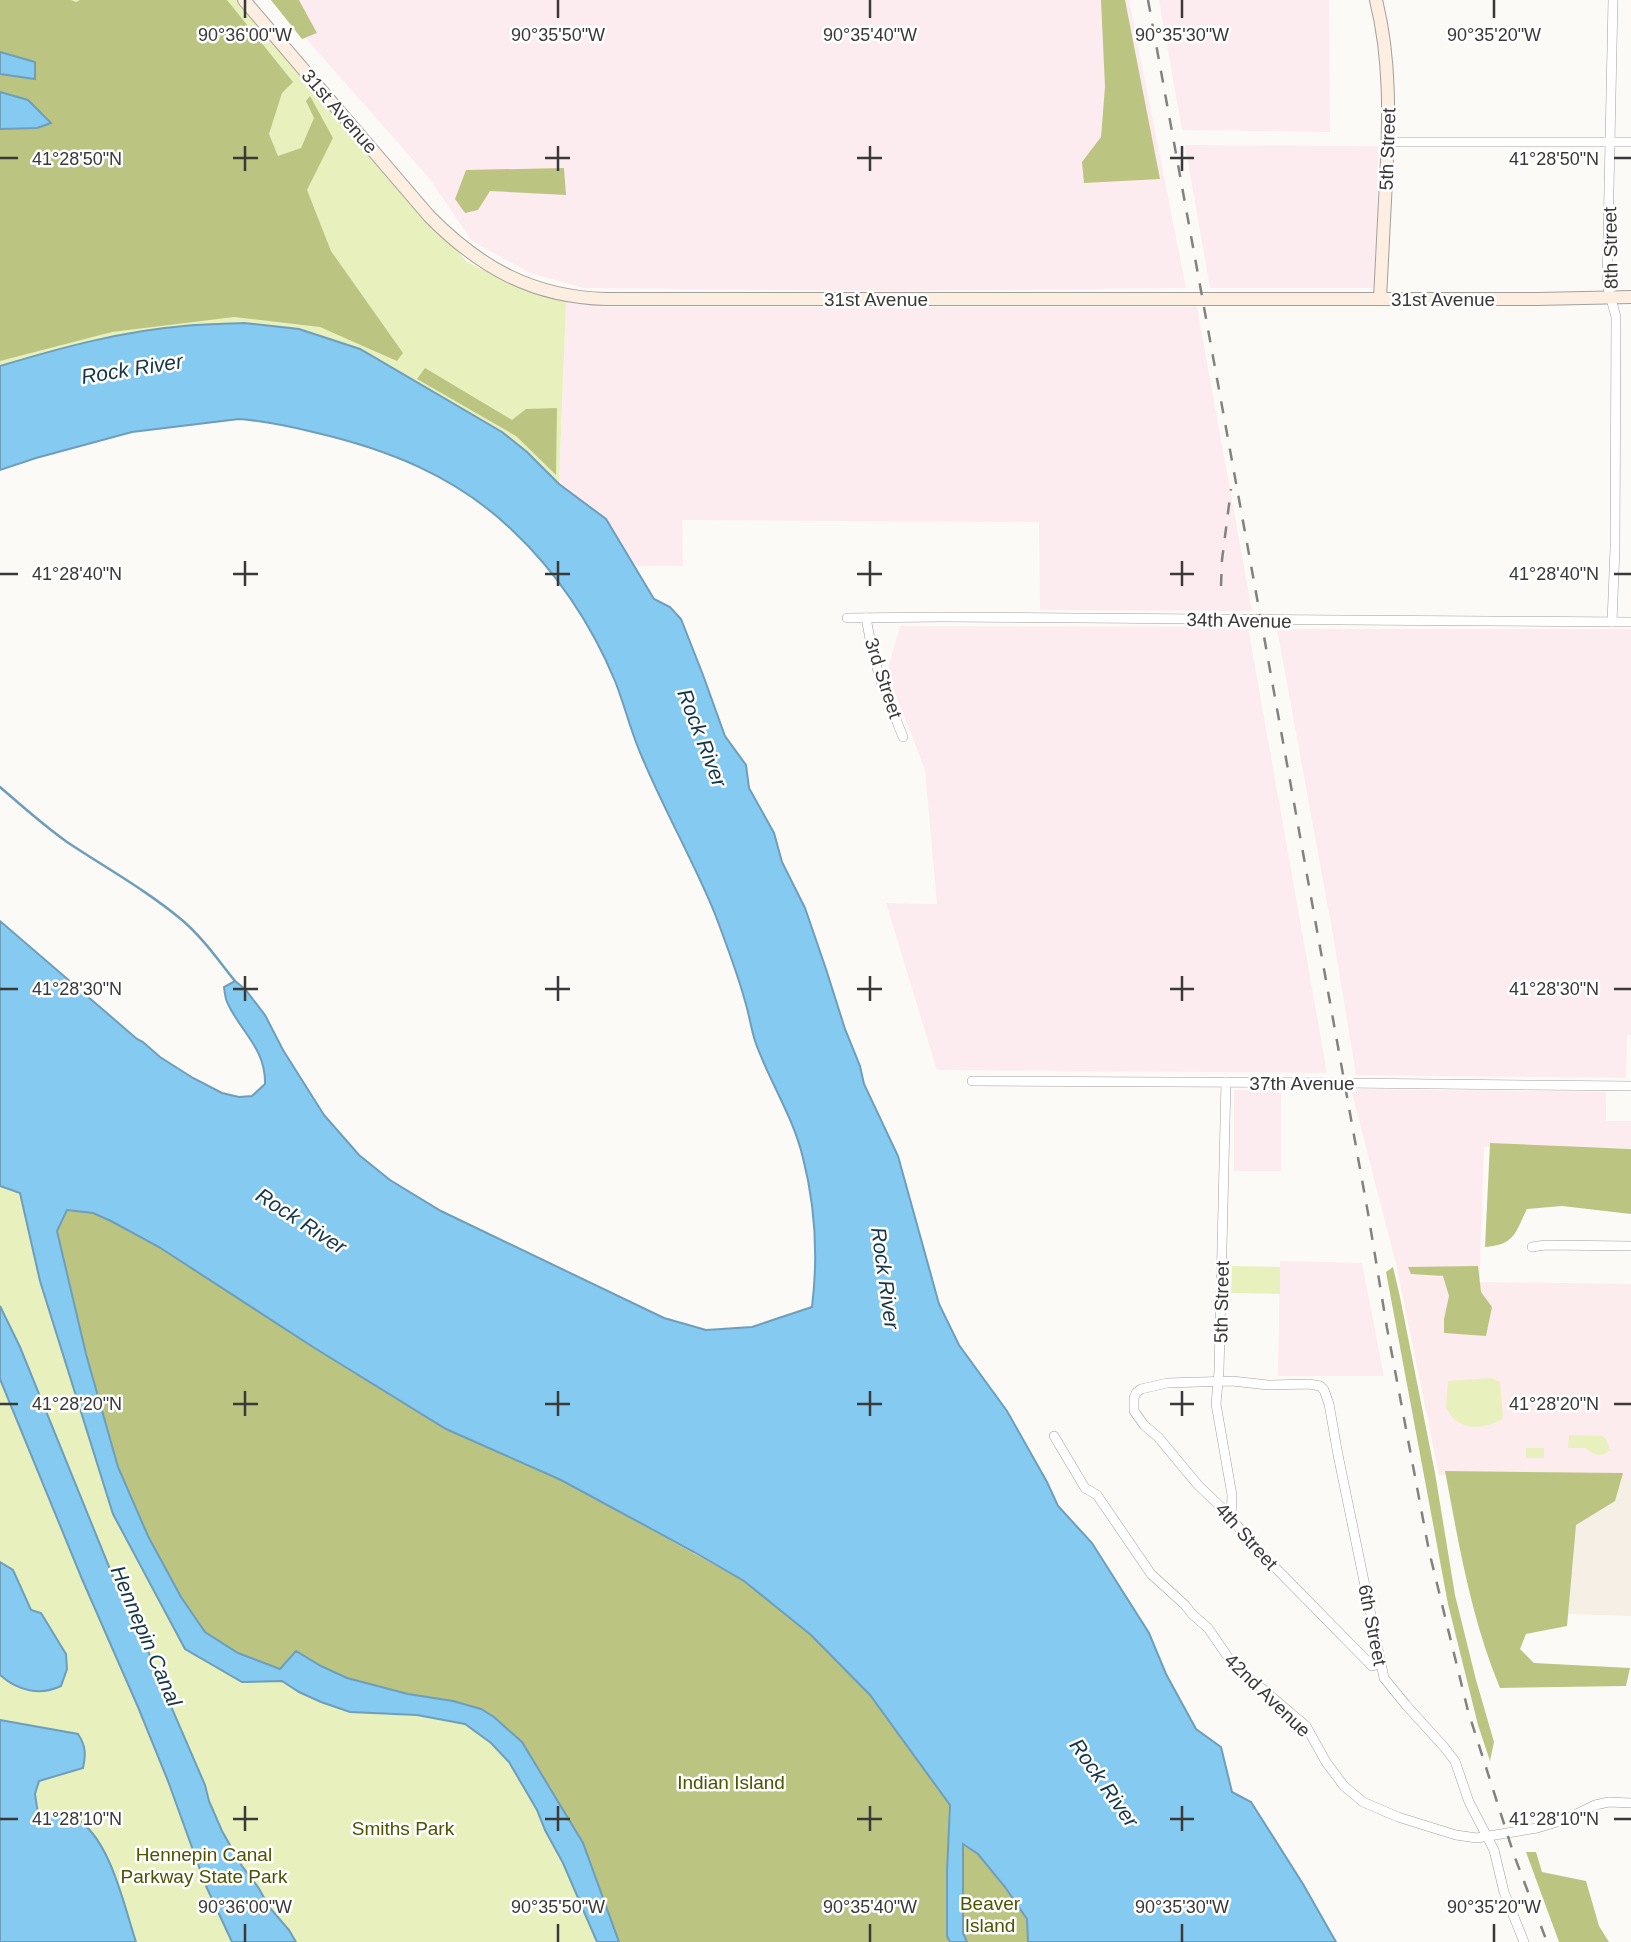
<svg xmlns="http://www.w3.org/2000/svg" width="1631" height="1942" font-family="Helvetica,sans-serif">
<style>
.built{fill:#f5efe5}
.industrial{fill:#fcecef}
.education{fill:#fdeced}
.green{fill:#e8f1bd}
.forest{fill:#bbc581}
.water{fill:#84caf1;stroke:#6e9eba;stroke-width:2}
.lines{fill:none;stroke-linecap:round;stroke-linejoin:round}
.stream{stroke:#6e9eba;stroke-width:2.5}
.street-casing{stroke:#a2a09d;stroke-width:10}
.secondary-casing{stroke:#a2a09d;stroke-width:14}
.street{stroke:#fff;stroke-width:9}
.secondary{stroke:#fdeee2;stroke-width:12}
.rail{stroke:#848281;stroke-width:2.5;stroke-dasharray:12 12;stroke-linecap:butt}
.ticks{fill:none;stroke:#3a3938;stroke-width:2.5}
.labels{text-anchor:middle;stroke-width:5;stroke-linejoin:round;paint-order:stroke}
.street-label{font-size:19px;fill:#3a3938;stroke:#fff}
.park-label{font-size:19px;fill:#4d5400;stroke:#fff}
.water-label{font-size:21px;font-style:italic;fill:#163647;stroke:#fff}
.ticks-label{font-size:18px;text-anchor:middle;fill:#3a3938;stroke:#fff;stroke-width:5;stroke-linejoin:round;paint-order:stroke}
</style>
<rect width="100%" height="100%" fill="#fcfaf7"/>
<!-- built -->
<polygon class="built" points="1568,1477 1631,1478 1631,1616 1567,1614"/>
<!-- industrial -->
<g class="industrial">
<polygon points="272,0 1129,0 1186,288 893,291 584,288 530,273 472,241 429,178"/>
<polygon points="1159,0 1329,0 1330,132 1182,130"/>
<polygon points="1185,145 1378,146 1377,288 1210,288"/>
<polygon points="566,302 605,307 1197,307 1252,611 1040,610 1039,522 682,520 683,566 636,566 606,519 559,484"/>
<polygon points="900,626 1248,627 1327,1073 937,1070 886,903 937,904 925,770 887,672"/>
<polygon points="1277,629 1631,629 1631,1035 1627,1035 1626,1078 1356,1075 1333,935"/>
<polygon points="1351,1089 1606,1092 1606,1121 1631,1121 1631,1148 1484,1147 1480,1264 1396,1264"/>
<rect x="1234" y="1090" width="47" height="81"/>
<polygon points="1280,1261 1362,1263 1384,1376 1278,1376"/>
</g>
<!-- education -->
<polygon class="education" points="1396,1264 1480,1264 1480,1282 1631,1284 1631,1478 1439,1475"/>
<!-- green -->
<g class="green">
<polygon points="0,0 238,0 467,262 523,290 566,302 559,484 527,452 502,432 360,349 244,323 183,326 110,337 0,366"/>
<polygon points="0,1186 20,1193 40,1281 113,1514 242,1682 282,1681 299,1692 321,1702 350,1712 417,1715 465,1723 491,1743 509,1762 537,1810 545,1830 563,1863 597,1942 0,1942"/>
<polygon points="1232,1266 1280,1267 1280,1294 1231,1293"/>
<path d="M1492 1378 1500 1382 1503 1418C1493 1426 1470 1431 1458 1422 1454 1420 1449 1412 1446 1408L1448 1381Z"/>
<path d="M1569 1435 1603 1436 1606 1439 1610 1450C1602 1459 1592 1454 1585 1448H1568Z"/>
<rect x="1526" y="1448" width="18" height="10"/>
</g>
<!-- forest -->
<g class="forest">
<polygon points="0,0 71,0 76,2 80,0 227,0 293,82 282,93 269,134 278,156 301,148 314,118 306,101 310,96 333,138 307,190 331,251 403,353 397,361 320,327 234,317 112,332 0,361 0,129 37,128 28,100 0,92 0,74 35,78 34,62 0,52"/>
<polygon points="271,0 299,0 317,33 302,39"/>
<polygon points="1101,0 1125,0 1160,179 1084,183 1082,162 1101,137 1105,87"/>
<polygon points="564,168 566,195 490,191 478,210 465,213 455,199 466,170"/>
<polygon points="425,368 512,420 526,409 557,408 556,475 516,436 417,379"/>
<path d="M1490 1143 1631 1149V1214L1562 1206 1527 1209C1515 1233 1515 1245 1485 1247Z"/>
<polygon points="67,1209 93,1213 111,1221 159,1247 446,1429 561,1480 744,1581 811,1635 870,1695 950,1805 947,1871 947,1936 950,1942 619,1942 583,1843 481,1709 453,1701 408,1694 347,1678 321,1666 296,1652 280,1669 238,1653 205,1632 181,1597 148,1536 118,1467 86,1354 57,1231"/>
<polygon points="1478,1266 1481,1292 1492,1307 1486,1336 1444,1333 1444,1319 1449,1296 1443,1276 1411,1274 1408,1267"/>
<polygon points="1393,1267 1400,1297 1435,1473 1455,1595 1476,1680 1494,1742 1490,1761 1478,1725 1448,1604 1386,1272"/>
<path d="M1445 1471 1623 1473 1615 1501 1576 1525 1567 1626 1526 1634 1520 1649 1534 1663 1630 1668 1626 1686 1500 1688C1471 1618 1459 1545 1445 1471Z"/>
<polygon points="962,1844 978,1854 1005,1887 1027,1919 1028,1942 967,1942 963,1933"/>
<polygon points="1526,1852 1536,1852 1542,1872 1586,1881 1599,1926 1609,1942 1559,1942"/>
</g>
<!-- water -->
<g class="water">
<polygon points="0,52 35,62 35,79 0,74"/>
<polygon points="0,92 28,100 51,123 37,128 0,129"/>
<path d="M244 323 299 329 360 349 502 432 527 452 559 484 606 519 654 599 670 607 681 619 703 675 725 736 746 765 749 788 774 833 782 862 805 908 826 969 845 1029 860 1066 864 1084 898 1156 939 1304 959 1345 1007 1411 1047 1482 1058 1506 1092 1543 1149 1633 1166 1674 1196 1729 1221 1747 1232 1792 1251 1802 1303 1884 1336 1942H1028L1027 1919 1005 1887 978 1854 963 1844V1933L967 1942H950L947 1936V1871L950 1805 870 1695 811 1635 744 1581 694 1552 561 1480 446 1429 313 1347 159 1247 111 1221 93 1213 67 1210 57 1231 86 1354 118 1467 148 1536 181 1597 205 1632 238 1653 280 1669 296 1651 321 1666 347 1678 408 1694 453 1701 481 1709 494 1717 522 1742 583 1843 619 1942H597L563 1863 545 1830 537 1810 509 1762 491 1743 465 1724 417 1715 350 1712 321 1702 299 1692 282 1681 242 1682 185 1649 113 1514 40 1281 20 1193 0 1186V921L137 1039 143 1042 160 1057 193 1078 222 1093 239 1097 252 1096 265 1084C266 1049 241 1032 228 1004 225 999 225 993 224 987L235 981 245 989 265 1015 283 1050 324 1115 359 1155 390 1180 441 1211 664 1318 706 1330 752 1327 812 1307C818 1258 815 1205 803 1158 793 1116 769 1081 755 1041 751 1028 749 1014 745 1001 737 972 726 943 715 914 694 862 664 810 642 757 631 733 625 706 615 681 592 625 556 571 512 530 456 476 387 449 313 432 288 426 264 421 239 419L132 432 36 458 0 470V366C60 348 122 331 184 326 204 324 224 324 244 323Z"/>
<polygon points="0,1306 20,1347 114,1579 139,1625 154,1667 205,1785 209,1801 222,1831 242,1866 258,1887 270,1908 289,1930 296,1942 232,1942 206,1886 168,1781 138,1707 82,1579 0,1379"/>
<path d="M0 1562 13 1570 31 1610 41 1613 66 1654 67 1669 61 1686C40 1696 18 1691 0 1675Z"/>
<path d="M0 1720 78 1734C86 1746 86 1755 83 1768L39 1781 35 1794 38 1814C50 1814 64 1812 75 1818 110 1837 124 1906 136 1942H0Z"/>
</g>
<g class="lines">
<!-- stream -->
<path class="stream" d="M0 787C22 806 43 825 67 842 106 868 146 890 182 920 203 938 218 960 235 981"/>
<!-- street casing -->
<g class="street-casing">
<g id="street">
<polyline points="1388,142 1631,142"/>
<polyline points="847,618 942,617 1631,622"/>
<polyline points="866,618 871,644 880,679 903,737"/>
<polyline points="1612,622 1615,548 1616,317 1607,284 1613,0"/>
<polyline points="972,1081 1344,1083 1631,1086"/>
<polyline points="1226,1082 1219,1371 1216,1404 1232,1495 1231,1519"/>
<polyline points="1532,1247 1545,1245 1631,1246"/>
<polyline points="1054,1436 1085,1488 1097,1495 1151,1574 1185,1605 1192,1614 1208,1628 1232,1663 1306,1726 1326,1762 1344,1786 1363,1802 1398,1817 1430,1827 1456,1835 1477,1838 1537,1828 1564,1820 1595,1805 1609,1802 1631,1803"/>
<polyline points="1380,1664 1372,1666 1255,1547 1224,1510 1198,1485 1158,1437 1144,1425 1134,1411 1134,1398 1136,1393 1141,1389 1167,1383 1232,1381 1268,1385 1309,1384 1320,1386 1324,1390 1329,1404 1338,1455 1384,1678 1406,1705 1444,1747 1455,1761 1469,1802 1494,1850 1504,1892 1524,1942"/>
</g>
</g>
<!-- secondary casing -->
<g class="secondary-casing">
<g id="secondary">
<path d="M244 0 429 216C480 268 533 297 606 299H1537L1631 297"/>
<path d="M1376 0C1391 60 1389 120 1386 181 1384 220 1382 259 1380 299"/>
</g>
</g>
<!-- street -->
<use href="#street" class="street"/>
<!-- secondary -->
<use href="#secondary" class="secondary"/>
<!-- rail -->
<g class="rail">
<polyline points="1148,0 1261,620 1368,1213 1387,1328 1429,1551 1468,1711 1514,1855 1547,1942"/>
<polyline points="1221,586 1222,560 1231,489"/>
</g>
</g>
<!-- ticks -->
<path class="ticks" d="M245 0V18M558 0V18M870 0V18M1182 0V18M1494 0V18M245 146V171M558 146V171M870 146V171M1182 146V171M0 158H18M233 158H258M545 158H570M857 158H882M1170 158H1194M1614 158H1631M245 561V586M558 561V586M870 561V586M1182 561V586M0 574H18M233 574H258M545 574H570M857 574H882M1170 574H1194M1614 574H1631M245 976V1001M558 976V1001M870 976V1001M1182 976V1001M0 989H18M233 989H258M545 989H570M857 989H882M1170 989H1194M1614 989H1631M245 1391V1416M558 1391V1416M870 1391V1416M1182 1391V1416M0 1404H18M233 1404H258M545 1404H570M857 1404H882M1170 1404H1194M1614 1404H1631M245 1806V1831M558 1806V1831M870 1806V1831M1182 1806V1831M0 1819H18M233 1819H258M545 1819H570M857 1819H882M1170 1819H1194M1614 1819H1631M245 1924V1942M558 1924V1942M870 1924V1942M1182 1924V1942M1494 1924V1942"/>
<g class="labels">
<!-- street labels -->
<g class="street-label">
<text transform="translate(340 111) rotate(49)" y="7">31st Avenue</text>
<text transform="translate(1387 149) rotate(-88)" y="7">5th Street</text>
<text transform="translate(1610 248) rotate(-91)" y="7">8th Street</text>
<text x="876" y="306">31st Avenue</text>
<text x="1443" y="306">31st Avenue</text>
<text transform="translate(1239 620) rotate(1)" y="7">34th Avenue</text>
<text transform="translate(884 678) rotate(72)" y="7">3rd Street</text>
<text x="1302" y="1090">37th Avenue</text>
<text transform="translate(1221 1302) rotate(-89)" y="7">5th Street</text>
<text transform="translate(1247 1536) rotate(48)" y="7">4th Street</text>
<text transform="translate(1373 1625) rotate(79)" y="7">6th Street</text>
<text transform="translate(1268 1695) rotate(44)" y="7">42nd Avenue</text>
</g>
<!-- park labels -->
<g class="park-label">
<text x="731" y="1789">Indian Island</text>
<text x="403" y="1835">Smiths Park</text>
<text x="204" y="1861">Hennepin Canal<tspan x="204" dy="22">Parkway State Park</tspan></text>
<text x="990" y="1910">Beaver<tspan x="990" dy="22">Island</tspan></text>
</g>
<!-- water labels -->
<g class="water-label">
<text transform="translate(132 369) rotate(-9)" y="7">Rock River</text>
<text transform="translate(702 738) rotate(69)" y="7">Rock River</text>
<text transform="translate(301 1221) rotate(33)" y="7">Rock River</text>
<text transform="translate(885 1278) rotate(82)" y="7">Rock River</text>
<text transform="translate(146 1636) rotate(67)" y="7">Hennepin Canal</text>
<text transform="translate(1104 1783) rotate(55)" y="7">Rock River</text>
</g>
</g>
<g class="ticks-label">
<text x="245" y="41">90°36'00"W</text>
<text x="558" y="41">90°35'50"W</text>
<text x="870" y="41">90°35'40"W</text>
<text x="1182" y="41">90°35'30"W</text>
<text x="1494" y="41">90°35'20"W</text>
<text x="77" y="165">41°28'50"N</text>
<text x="1554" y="165">41°28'50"N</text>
<text x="77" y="580">41°28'40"N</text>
<text x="1554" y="580">41°28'40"N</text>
<text x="77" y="995">41°28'30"N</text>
<text x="1554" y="995">41°28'30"N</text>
<text x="77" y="1410">41°28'20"N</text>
<text x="1554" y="1410">41°28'20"N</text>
<text x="77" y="1825">41°28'10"N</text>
<text x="1554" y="1825">41°28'10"N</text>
<text x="245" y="1913">90°36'00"W</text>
<text x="558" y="1913">90°35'50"W</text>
<text x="870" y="1913">90°35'40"W</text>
<text x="1182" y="1913">90°35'30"W</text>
<text x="1494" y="1913">90°35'20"W</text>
</g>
</svg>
